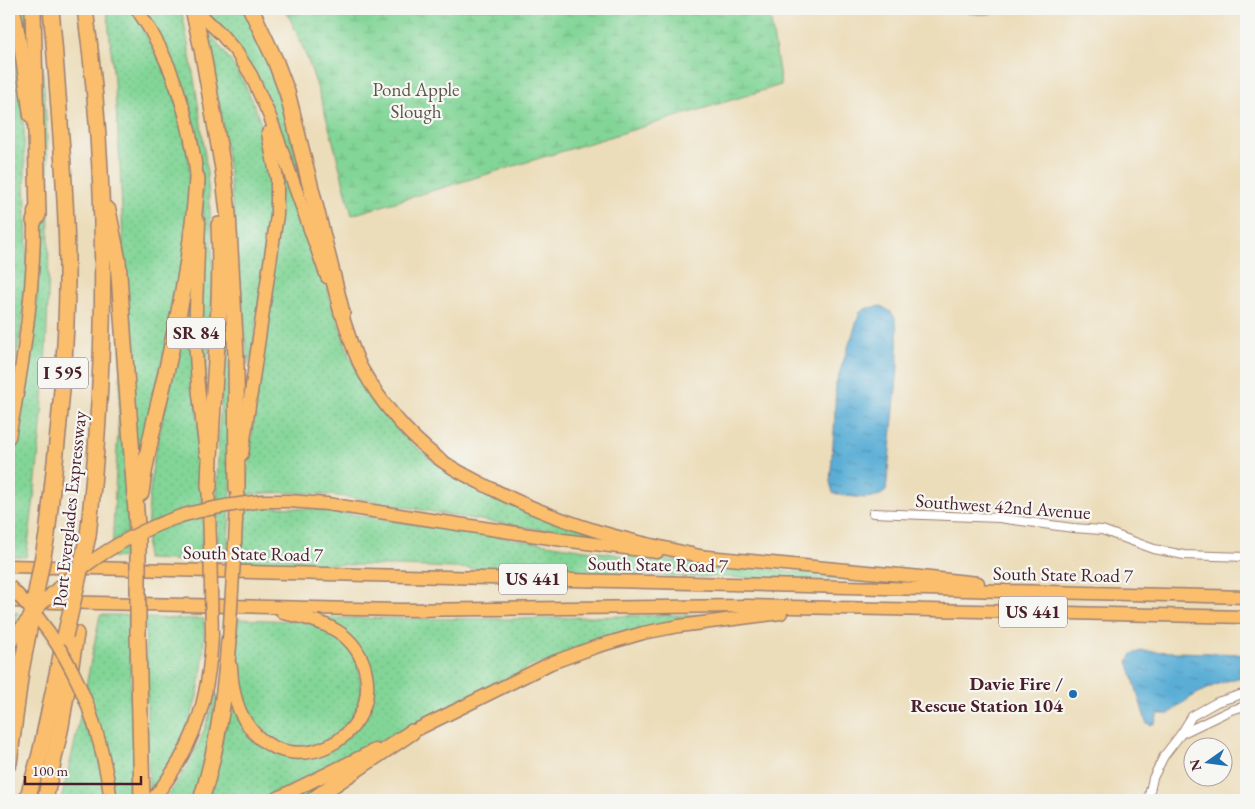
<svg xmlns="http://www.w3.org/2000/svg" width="1255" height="809" font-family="'EB Garamond',serif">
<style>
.green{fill:url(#green-dots);stroke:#667a61}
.forest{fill:url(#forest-firs);stroke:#5a6a56}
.wetland{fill:url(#wetland-marsh);stroke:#667a61}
.water{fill:url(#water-ripples);stroke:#526680}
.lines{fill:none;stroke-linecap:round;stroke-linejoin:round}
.minor-casing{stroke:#9b7e72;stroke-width:10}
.primary-casing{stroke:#9b7e72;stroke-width:15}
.motorway-casing{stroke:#9b7e72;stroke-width:18}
.minor{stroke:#fff;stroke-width:8}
.primary{stroke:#fabe6d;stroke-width:12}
.motorway{stroke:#fabe6d;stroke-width:15}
.primary-bridge-casing{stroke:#9b7e72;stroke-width:15;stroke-linecap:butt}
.motorway-bridge-casing{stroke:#9b7e72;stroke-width:18;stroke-linecap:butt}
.primary-bridge{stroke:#fabe6d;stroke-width:12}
.motorway-bridge{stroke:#fabe6d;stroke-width:15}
.poi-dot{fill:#1f6fb2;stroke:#f6f6f2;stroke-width:2}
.labels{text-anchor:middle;stroke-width:4.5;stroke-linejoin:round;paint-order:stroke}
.shield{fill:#f6f6f2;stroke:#7e6067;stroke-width:1}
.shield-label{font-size:18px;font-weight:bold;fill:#4a1f2b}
.park-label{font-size:19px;fill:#5b564b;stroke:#f6f6f2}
.street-label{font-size:19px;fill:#4a1f2b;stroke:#f6f6f2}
.poi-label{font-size:19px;font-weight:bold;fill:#4a1f2b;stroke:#f6f6f2;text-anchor:end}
</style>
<defs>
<pattern id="green-dots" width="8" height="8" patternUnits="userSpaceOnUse" patternTransform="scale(1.25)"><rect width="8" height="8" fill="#82d597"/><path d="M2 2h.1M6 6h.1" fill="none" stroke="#72b682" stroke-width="1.8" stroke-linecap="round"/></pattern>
<pattern id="forest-firs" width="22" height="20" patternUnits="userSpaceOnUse" patternTransform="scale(1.25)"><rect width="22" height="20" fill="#69b680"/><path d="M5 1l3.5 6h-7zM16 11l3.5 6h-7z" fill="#589369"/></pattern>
<pattern id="wetland-marsh" width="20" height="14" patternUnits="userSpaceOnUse" patternTransform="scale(1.25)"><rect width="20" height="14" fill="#82d597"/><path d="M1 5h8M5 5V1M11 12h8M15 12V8" fill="none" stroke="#72b682"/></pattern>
<pattern id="water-ripples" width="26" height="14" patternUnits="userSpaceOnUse" patternTransform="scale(1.25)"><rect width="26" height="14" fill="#5aaed6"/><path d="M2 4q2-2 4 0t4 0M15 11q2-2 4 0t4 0" fill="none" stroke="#4c8dae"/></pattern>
</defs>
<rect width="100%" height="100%" fill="#f6f6f2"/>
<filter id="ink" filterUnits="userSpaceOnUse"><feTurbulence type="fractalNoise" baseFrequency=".02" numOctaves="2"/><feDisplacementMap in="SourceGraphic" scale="10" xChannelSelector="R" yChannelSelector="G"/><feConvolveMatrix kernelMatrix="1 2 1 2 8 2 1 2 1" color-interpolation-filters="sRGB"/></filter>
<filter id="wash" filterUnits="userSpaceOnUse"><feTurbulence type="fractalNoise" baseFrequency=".0096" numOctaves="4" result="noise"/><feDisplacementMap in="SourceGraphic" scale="20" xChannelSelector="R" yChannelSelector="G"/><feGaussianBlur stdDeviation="1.12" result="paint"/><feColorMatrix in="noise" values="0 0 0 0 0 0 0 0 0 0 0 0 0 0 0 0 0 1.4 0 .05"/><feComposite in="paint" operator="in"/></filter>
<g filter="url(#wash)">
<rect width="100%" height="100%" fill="#ecddba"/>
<!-- green -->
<g class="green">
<path d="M21 9H36C49 105 50 203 48 300 45 386 39 472 26 557L9 556V462L19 419 34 335 41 243V193L30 58Z"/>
<path d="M107 9H132L161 63 182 118 189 163 191 185 189 236 132 502 126 538 127 558 112 557C116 462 122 366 123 270 123 183 116 95 107 9Z"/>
<path d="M144 9H181C187 34 190 59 195 84 211 185 221 290 203 392L201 389 203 221 202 178Z"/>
<polygon points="202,9 246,9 270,57 317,232 268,101"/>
<polygon points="9,19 15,52 24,129 27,253 26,296 9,409"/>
<path d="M205 28C241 69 265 116 271 171 274 201 269 232 265 262 261 292 256 323 252 353L248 365 230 181 222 119Z"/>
<path d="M277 154 323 276 349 355 380 408 404 437 447 472 614 541C559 532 504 524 449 515 381 503 313 486 245 495L264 323Z"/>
<polygon points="193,276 198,431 202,482 203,561 146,559 149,499 153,463"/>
<polygon points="229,319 231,488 227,561 218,561 217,487 219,428 226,320"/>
<polygon points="279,507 325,510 625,556 839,576 838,580 622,575 431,567 241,562 244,510"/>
<polygon points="9,613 18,613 9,661"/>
<polygon points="100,615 129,615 134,800 61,800 74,746"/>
<polygon points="655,615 712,615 532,666 262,800 206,800 231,697 234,710 286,755 353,734 369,673 328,620 329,618 521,619"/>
<path d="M145 618 204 619C206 684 191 741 149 792Z"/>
<polygon points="238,619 297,621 310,623 342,639 358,662 362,697 349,725 316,747 283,746 257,730 243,707 236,669"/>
<path d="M218 695 212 731 196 800H164C188 770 206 734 214 696Z"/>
<polygon points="343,768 304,800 279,800"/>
</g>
<!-- forest -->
<path class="forest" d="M958 9H1014C995 13 976 18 958 9Z"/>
<!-- wetland -->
<path class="wetland" d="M285 9H769L781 85 352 215C333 145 319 73 285 9Z"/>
<!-- water -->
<g class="water">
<path d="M881 306 891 312 895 318 897 329 898 367 886 491C873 503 849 496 833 493L830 482 834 431 836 383 860 312 867 308Z"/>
<path d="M1142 651 1246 654V676C1215 683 1193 693 1169 714H1158L1155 723 1150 725 1146 722 1128 661 1132 654Z"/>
</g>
</g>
<g filter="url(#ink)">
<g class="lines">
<!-- minor casing -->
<g class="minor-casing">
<g id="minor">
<polyline points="873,513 999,518 1073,528 1102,530 1154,549 1184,555 1246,557"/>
<polyline points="1181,734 1231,710 1246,706"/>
<polyline points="1148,800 1153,778 1164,756 1181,734 1192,716 1217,702 1246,693"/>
</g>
</g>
<!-- primary casing -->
<g class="primary-casing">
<g id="primary">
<polyline points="14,9 19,36 30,116"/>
<path d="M137 9C173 61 192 124 198 187"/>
<polyline points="195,9 221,34 237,53 251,75 270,117 327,277"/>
<polyline points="199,222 195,338 198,386 206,454"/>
<path d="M338 304C347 326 351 348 362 369 381 403 407 434 438 458 455 471 475 480 494 490 528 507 564 521 600 532 634 542 670 549 704 557"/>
<path d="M9 437C24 362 35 287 34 211"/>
<polyline points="242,454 277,215 277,179 268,133"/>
<polyline points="208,479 210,541"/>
<polyline points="263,501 289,501 327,504 563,540 657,552"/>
<polyline points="235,542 238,479"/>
<polyline points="697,556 911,576 978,583"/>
<polyline points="9,566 1246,597"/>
<polyline points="9,601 399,610 747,606 1246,617"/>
<path d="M231 667C232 688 237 712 250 728 292 782 378 740 366 674 363 656 352 640 337 631 321 621 302 617 283 613"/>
<polyline points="404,736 551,663 595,647 643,633 679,626 781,613"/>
<path d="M152 800C194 749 209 701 212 635"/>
<polyline points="274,800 375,750"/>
</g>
</g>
<!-- motorway casing -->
<g class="motorway-casing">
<g id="motorway">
<polyline points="33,9 38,215 34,221"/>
<path d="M85 9C109 183 107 361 88 536"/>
<polyline points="193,9 202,49 223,169 228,213 236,355 237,488"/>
<polyline points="251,9 275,60 287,92 342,313"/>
<polyline points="108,210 118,261 138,539"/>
<path d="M209 487C211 400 223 312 219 225"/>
<path d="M141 493C146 453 156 415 165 377 180 311 193 245 197 178"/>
<path d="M47 535C57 445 68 354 67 263 67 221 64 179 61 137 58 94 55 52 51 9"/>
<polyline points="138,636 142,800"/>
<polyline points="9,763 21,671"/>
<polyline points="27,800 40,754 64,641"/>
<polyline points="45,800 61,726 76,634"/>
<path d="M201 800C218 748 225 694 229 640"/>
<polyline points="313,800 336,783 412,732"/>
</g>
</g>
<!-- minor -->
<use href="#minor" class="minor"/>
<!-- primary -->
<use href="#primary" class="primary"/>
<!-- motorway -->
<use href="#motorway" class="motorway"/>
<!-- primary-bridge casing -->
<g class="primary-bridge-casing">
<g id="primary-bridge">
<polyline points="210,541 212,635"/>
<path d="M9 586C71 646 99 716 111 800"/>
<polyline points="229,640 235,542"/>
<path d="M9 645C48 585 113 539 181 516 207 508 236 504 263 501"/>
</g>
</g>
<!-- motorway-bridge casing -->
<g class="motorway-bridge-casing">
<g id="motorway-bridge">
<polyline points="138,539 138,636"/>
<polyline points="65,636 88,536"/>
<polyline points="21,671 47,535"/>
</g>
</g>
<!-- primary-bridge -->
<use href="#primary-bridge" class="primary-bridge"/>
<!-- motorway-bridge -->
<use href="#motorway-bridge" class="motorway-bridge"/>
</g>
</g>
<!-- markers -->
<circle class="poi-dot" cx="1073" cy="694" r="5"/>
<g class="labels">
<!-- shield labels -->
<g class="shield">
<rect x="167" y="317.5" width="58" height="31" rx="4"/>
<rect x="38" y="357.5" width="50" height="31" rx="4"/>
<rect x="499" y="563.5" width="68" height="31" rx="4"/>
<rect x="999" y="596.5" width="68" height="31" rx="4"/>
</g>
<g class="shield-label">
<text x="196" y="339">SR 84</text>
<text x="63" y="379">I 595</text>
<text x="533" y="585">US 441</text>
<text x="1033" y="618">US 441</text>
</g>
<!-- park labels -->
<g class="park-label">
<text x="416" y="96">Pond Apple<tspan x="416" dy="22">Slough</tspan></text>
</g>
<!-- street labels -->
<g class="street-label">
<text transform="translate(1003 506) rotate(4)" y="7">Southwest 42nd Avenue</text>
<text transform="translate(69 509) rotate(-84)" y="7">Port Everglades Expressway</text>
<text transform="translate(253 553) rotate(1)" y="7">South State Road 7</text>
<text transform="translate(658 564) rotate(1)" y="7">South State Road 7</text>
<text transform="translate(1063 574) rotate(1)" y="7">South State Road 7</text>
</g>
<!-- poi labels -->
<g class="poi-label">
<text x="1063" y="690">Davie Fire /<tspan x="1063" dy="22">Rescue Station 104</tspan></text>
</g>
</g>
<!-- margin -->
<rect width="1255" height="809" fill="none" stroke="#f6f6f2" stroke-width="30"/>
<!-- north arrow -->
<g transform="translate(1208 762) rotate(256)"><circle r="24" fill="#f6f6f2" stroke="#b1a0a2"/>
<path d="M0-4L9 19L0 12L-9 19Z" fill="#1f6fb2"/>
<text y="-8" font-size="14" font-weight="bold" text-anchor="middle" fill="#4a1f2b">N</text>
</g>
<!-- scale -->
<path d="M25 776v8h116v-8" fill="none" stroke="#4a1f2b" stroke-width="2.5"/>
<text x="32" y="776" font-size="15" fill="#4a1f2b" stroke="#f6f6f2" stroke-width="4" paint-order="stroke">100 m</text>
</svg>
